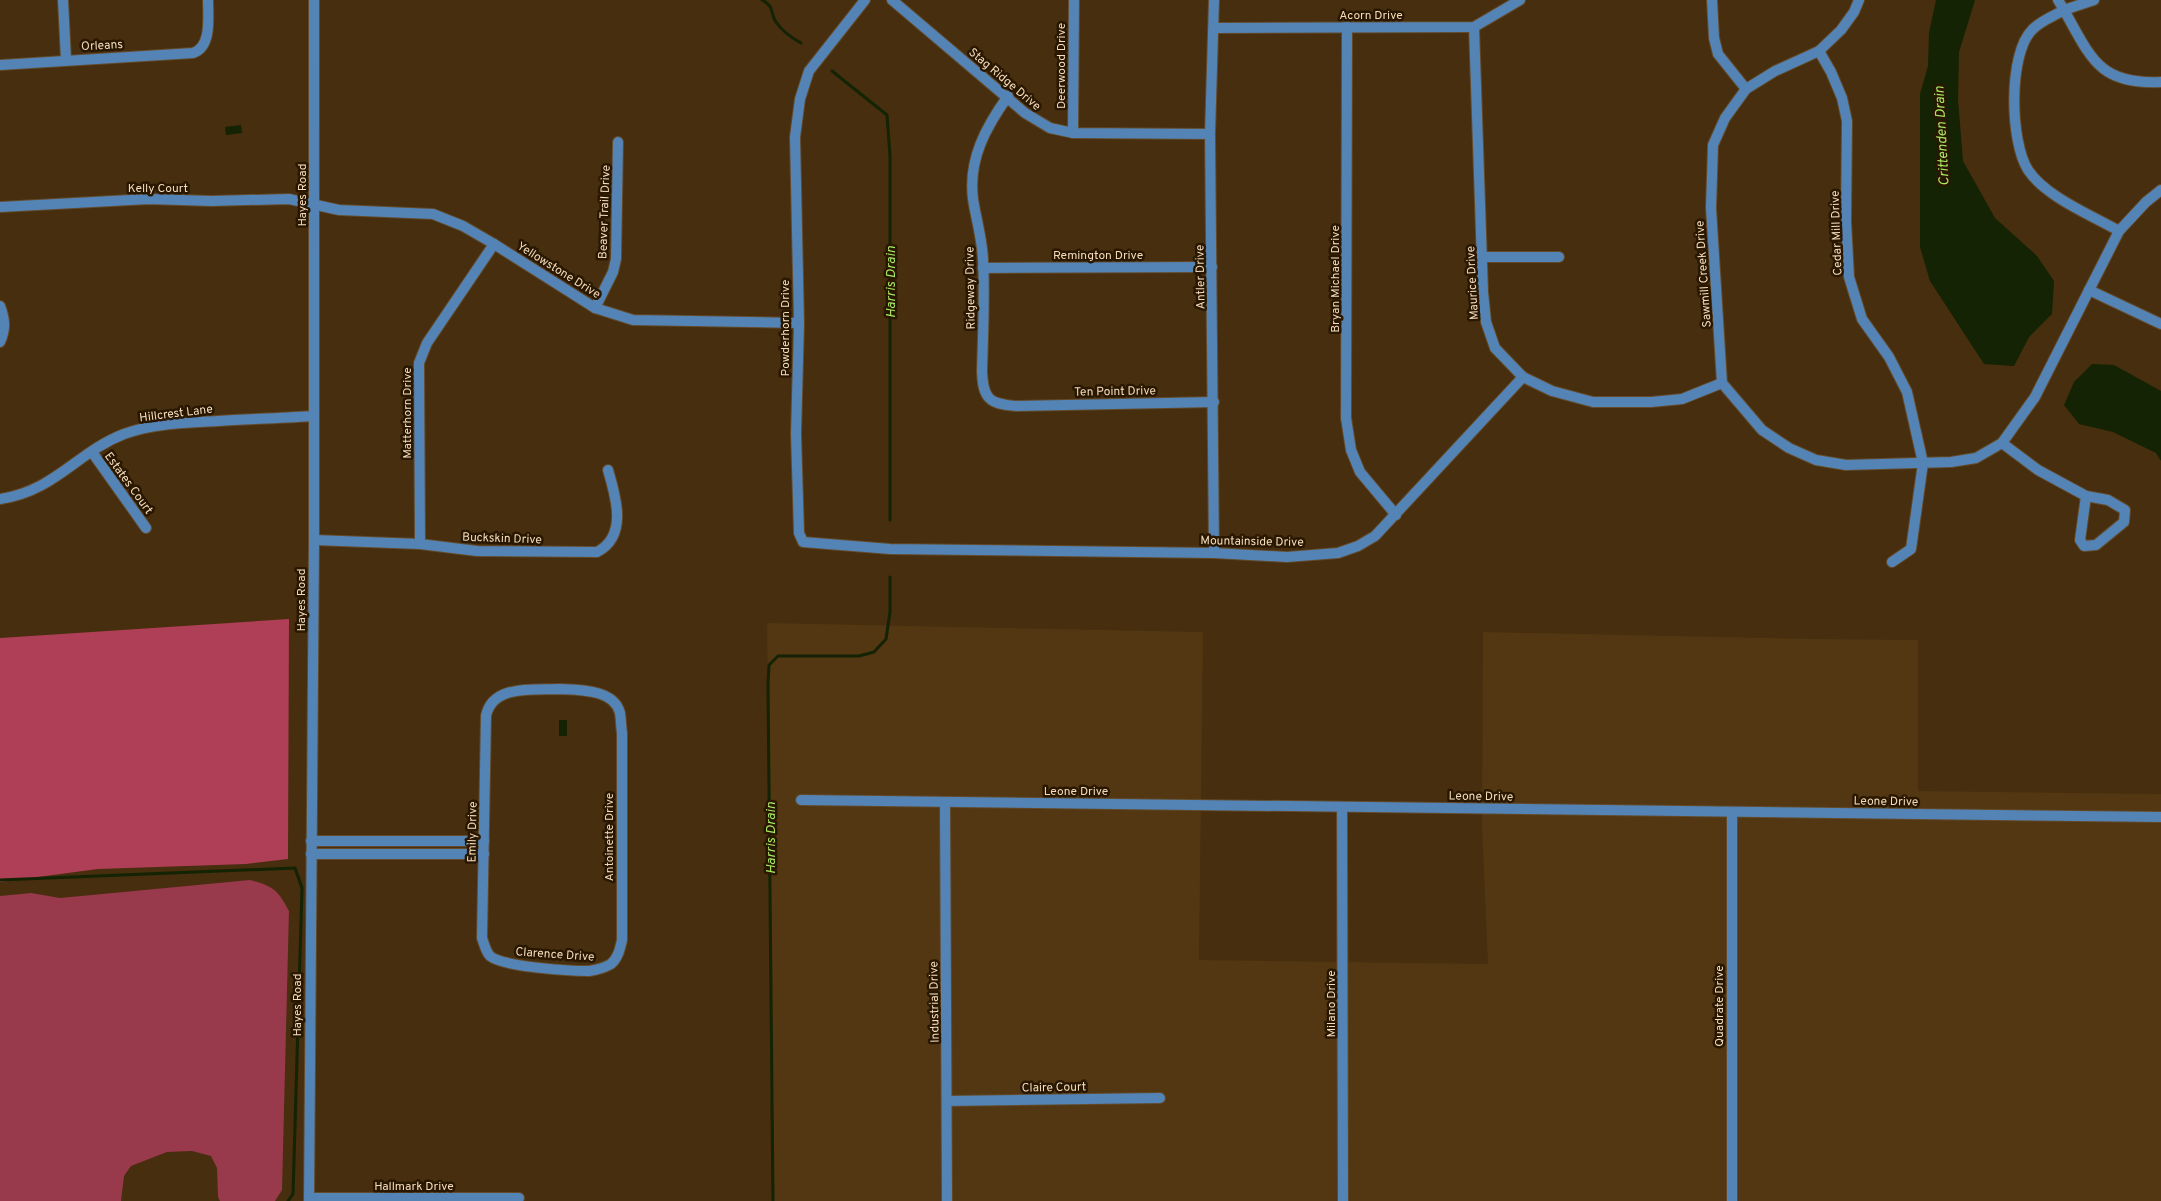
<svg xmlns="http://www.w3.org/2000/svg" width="2161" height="1201" font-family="Overpass,sans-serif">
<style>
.built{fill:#523712}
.green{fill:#98394c}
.forest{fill:#af3f56}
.water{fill:#132303}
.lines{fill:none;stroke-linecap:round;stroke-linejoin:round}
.stream{stroke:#132303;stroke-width:3}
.minor-casing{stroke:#624a2a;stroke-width:12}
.minor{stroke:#5483b5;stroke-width:10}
.labels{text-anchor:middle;stroke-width:5;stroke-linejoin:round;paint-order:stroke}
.street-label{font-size:12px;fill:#f5dcbe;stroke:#291700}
.water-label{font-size:14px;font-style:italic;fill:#a7e964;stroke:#291700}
</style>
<rect width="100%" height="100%" fill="#462e0e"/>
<!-- built -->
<polygon class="built" points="767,623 1203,632 1199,960 1488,964 1482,828 1483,632 1817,639 1918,640 1918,791 2161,794 2161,1201 774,1201"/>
<!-- green -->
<path class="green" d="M250 880C273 886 278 890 289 911L282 1190 275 1201H220L218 1197 217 1168 211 1156 192 1151 167 1152 131 1166 124 1176 121 1201H0V896L31 893 60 898Z"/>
<!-- forest -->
<polygon class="forest" points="289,619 288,859 246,864 98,869 0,882 0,638"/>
<!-- water -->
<g class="water">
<polygon points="1936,0 1975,0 1959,52 1958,100 1963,161 1995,218 2037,256 2054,281 2052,314 2029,337 2014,366 1984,364 1930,281 1920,247 1920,94 1928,66 1929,33"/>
<polygon points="241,125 242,133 226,135 225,127"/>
<polygon points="2092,364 2114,365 2161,391 2161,461 2156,453 2113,432 2079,424 2064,405 2074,382"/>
<rect x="559" y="720" width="8" height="16"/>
</g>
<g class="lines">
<!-- stream -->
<g class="stream">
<path d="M762 0C775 6 770 14 776 22 782 31 792 38 801 43"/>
<polyline points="832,71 887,115 890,156 890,520"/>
<polyline points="0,880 295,868 302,888 293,1194 288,1201"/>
<polyline points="773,1201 768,684 769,665 778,656 859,656 874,652 886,639 890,612 890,577"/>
</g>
<!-- minor casing -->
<g class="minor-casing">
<g id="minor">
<polyline points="63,0 66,60"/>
<polyline points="865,0 809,71 800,99 795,137 799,323 796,434 799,533 803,542 890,549 1214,553 1287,557 1338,553 1358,546 1375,536 1523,377"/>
<polyline points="892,0 1025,113 1050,128 1073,133 1210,134"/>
<polyline points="1214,0 1210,134 1214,553"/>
<polyline points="1712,0 1714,38 1718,54 1746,89"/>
<polyline points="1859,0 1854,12 1841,30 1819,51 1775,71 1746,89 1725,118 1713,145 1711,208 1722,383 1762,430 1789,448 1816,460 1846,465 1951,462 1976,458 2002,443 2035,397 2119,231 2146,202 2161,190"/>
<polyline points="2058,0 2064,10 2094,0"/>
<polyline points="1347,27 1346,418 1351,450 1360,472 1396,515"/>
<polyline points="1474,27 1483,292 1486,322 1495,348 1523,377 1552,391 1593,402 1651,402 1682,399 1722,383"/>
<polyline points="1214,28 1474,27 1520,0"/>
<polyline points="1819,51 1831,72 1842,98 1847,121 1846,221 1849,277 1862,319 1889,357 1907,392 1923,463 1911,549 1892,562"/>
<path d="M0 65 193 53C212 47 208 17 208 0"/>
<path d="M1008 96C986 127 968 159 973 199 976 219 982 238 983 259 985 296 983 334 982 371 983 399 989 404 1017 406L1214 402"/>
<polyline points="1073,133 1074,0"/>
<polyline points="0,207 149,199 211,201 289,199 339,210 433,214 463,226 494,244 595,308 633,320 799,323"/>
<path d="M2119 231C2091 215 2046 197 2028 170 2010 142 2008 54 2032 30 2040 21 2054 16 2064 10 2091 58 2099 85 2161 82"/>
<polyline points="1482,257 1559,257"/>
<polyline points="983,268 1212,267"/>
<polyline points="2089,290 2161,324"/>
<path d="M0 306C5 319 6 329 0 342"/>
<polyline points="595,308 613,272 616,259 618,142"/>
<polyline points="2002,443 2038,470 2086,496 2108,500 2125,510 2124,522 2096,545 2084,546 2080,540 2086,496"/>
<polyline points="92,452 146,528"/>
<path d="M0 499C55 491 77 452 124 434 154 423 186 423 218 421 250 419 282 418 314 416"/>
<path d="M314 540 420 544 477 551 597 552C628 536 616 497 608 470"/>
<polyline points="420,544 419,363 427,343 494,244"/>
<path d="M560 689C579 690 614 689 620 713 621 719 621 727 622 733V940C620 949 618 958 611 964 604 968 596 970 589 971 570 971 503 967 490 956 486 952 484 944 482 938L486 716C492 684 535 690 560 689Z"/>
<polyline points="801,800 2161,817"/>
<polyline points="945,802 947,1201"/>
<polyline points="1342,807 1343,1201"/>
<polyline points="1732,812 1732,1201"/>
<polyline points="311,841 484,841"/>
<polyline points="311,854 484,854"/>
<polyline points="947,1101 1160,1098"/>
<polyline points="309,1198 519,1198"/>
<polyline points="309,1201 314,540 314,0"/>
</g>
</g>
<!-- minor -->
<use href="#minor" class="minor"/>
</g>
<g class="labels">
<!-- street labels -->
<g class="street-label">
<text x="1371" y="19">Acorn Drive</text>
<text transform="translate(102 45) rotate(-3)" y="4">Orleans</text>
<text transform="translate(1061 66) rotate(-90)" y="4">Deerwood Drive</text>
<text transform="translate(1005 79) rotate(40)" y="4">Stag Ridge Drive</text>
<text x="158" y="192">Kelly Court</text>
<text transform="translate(302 195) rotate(-90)" y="4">Hayes Road</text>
<text transform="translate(604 212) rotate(-88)" y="4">Beaver Trail Drive</text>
<text transform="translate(1836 233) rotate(-92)" y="4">Cedar Mill Drive</text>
<text x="1098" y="259">Remington Drive</text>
<text transform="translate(559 270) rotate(32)" y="4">Yellowstone Drive</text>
<text transform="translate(1703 274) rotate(-94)" y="4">Sawmill Creek Drive</text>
<text transform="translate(1200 277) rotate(-91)" y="4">Antler Drive</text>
<text transform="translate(1335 279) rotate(-90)" y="4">Bryan Michael Drive</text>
<text transform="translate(1472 283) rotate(-93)" y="4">Maurice Drive</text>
<text transform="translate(970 288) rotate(-91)" y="4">Ridgeway Drive</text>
<text transform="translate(785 328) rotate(-90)" y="4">Powderhorn Drive</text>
<text transform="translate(1115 391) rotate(-1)" y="4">Ten Point Drive</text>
<text transform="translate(176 413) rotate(-7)" y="4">Hillcrest Lane</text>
<text transform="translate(407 413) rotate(-90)" y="4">Matterhorn Drive</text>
<text transform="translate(129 483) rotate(54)" y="4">Estates Court</text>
<text transform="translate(502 538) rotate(2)" y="4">Buckskin Drive</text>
<text transform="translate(1252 541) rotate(1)" y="4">Mountainside Drive</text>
<text transform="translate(301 600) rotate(-90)" y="4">Hayes Road</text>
<text x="1076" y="795">Leone Drive</text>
<text transform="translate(1481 796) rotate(1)" y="4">Leone Drive</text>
<text transform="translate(1886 801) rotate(1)" y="4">Leone Drive</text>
<text transform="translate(472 832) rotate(-89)" y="4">Emily Drive</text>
<text transform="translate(609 837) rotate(-90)" y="4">Antoinette Drive</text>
<text transform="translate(555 954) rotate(4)" y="4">Clarence Drive</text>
<text transform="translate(934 1002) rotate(-91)" y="4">Industrial Drive</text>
<text transform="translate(1331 1004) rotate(-90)" y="4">Milano Drive</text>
<text transform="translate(297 1005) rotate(-90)" y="4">Hayes Road</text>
<text transform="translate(1719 1006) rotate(-90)" y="4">Quadrate Drive</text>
<text transform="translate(1054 1087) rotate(-1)" y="4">Claire Court</text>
<text x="414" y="1190">Hallmark Drive</text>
</g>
<!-- water labels -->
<g class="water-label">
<text transform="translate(1941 136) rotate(-93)" y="5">Crittenden Drain</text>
<text transform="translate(890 282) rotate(-90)" y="5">Harris Drain</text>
<text transform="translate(770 838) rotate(-90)" y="5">Harris Drain</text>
</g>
</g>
</svg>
